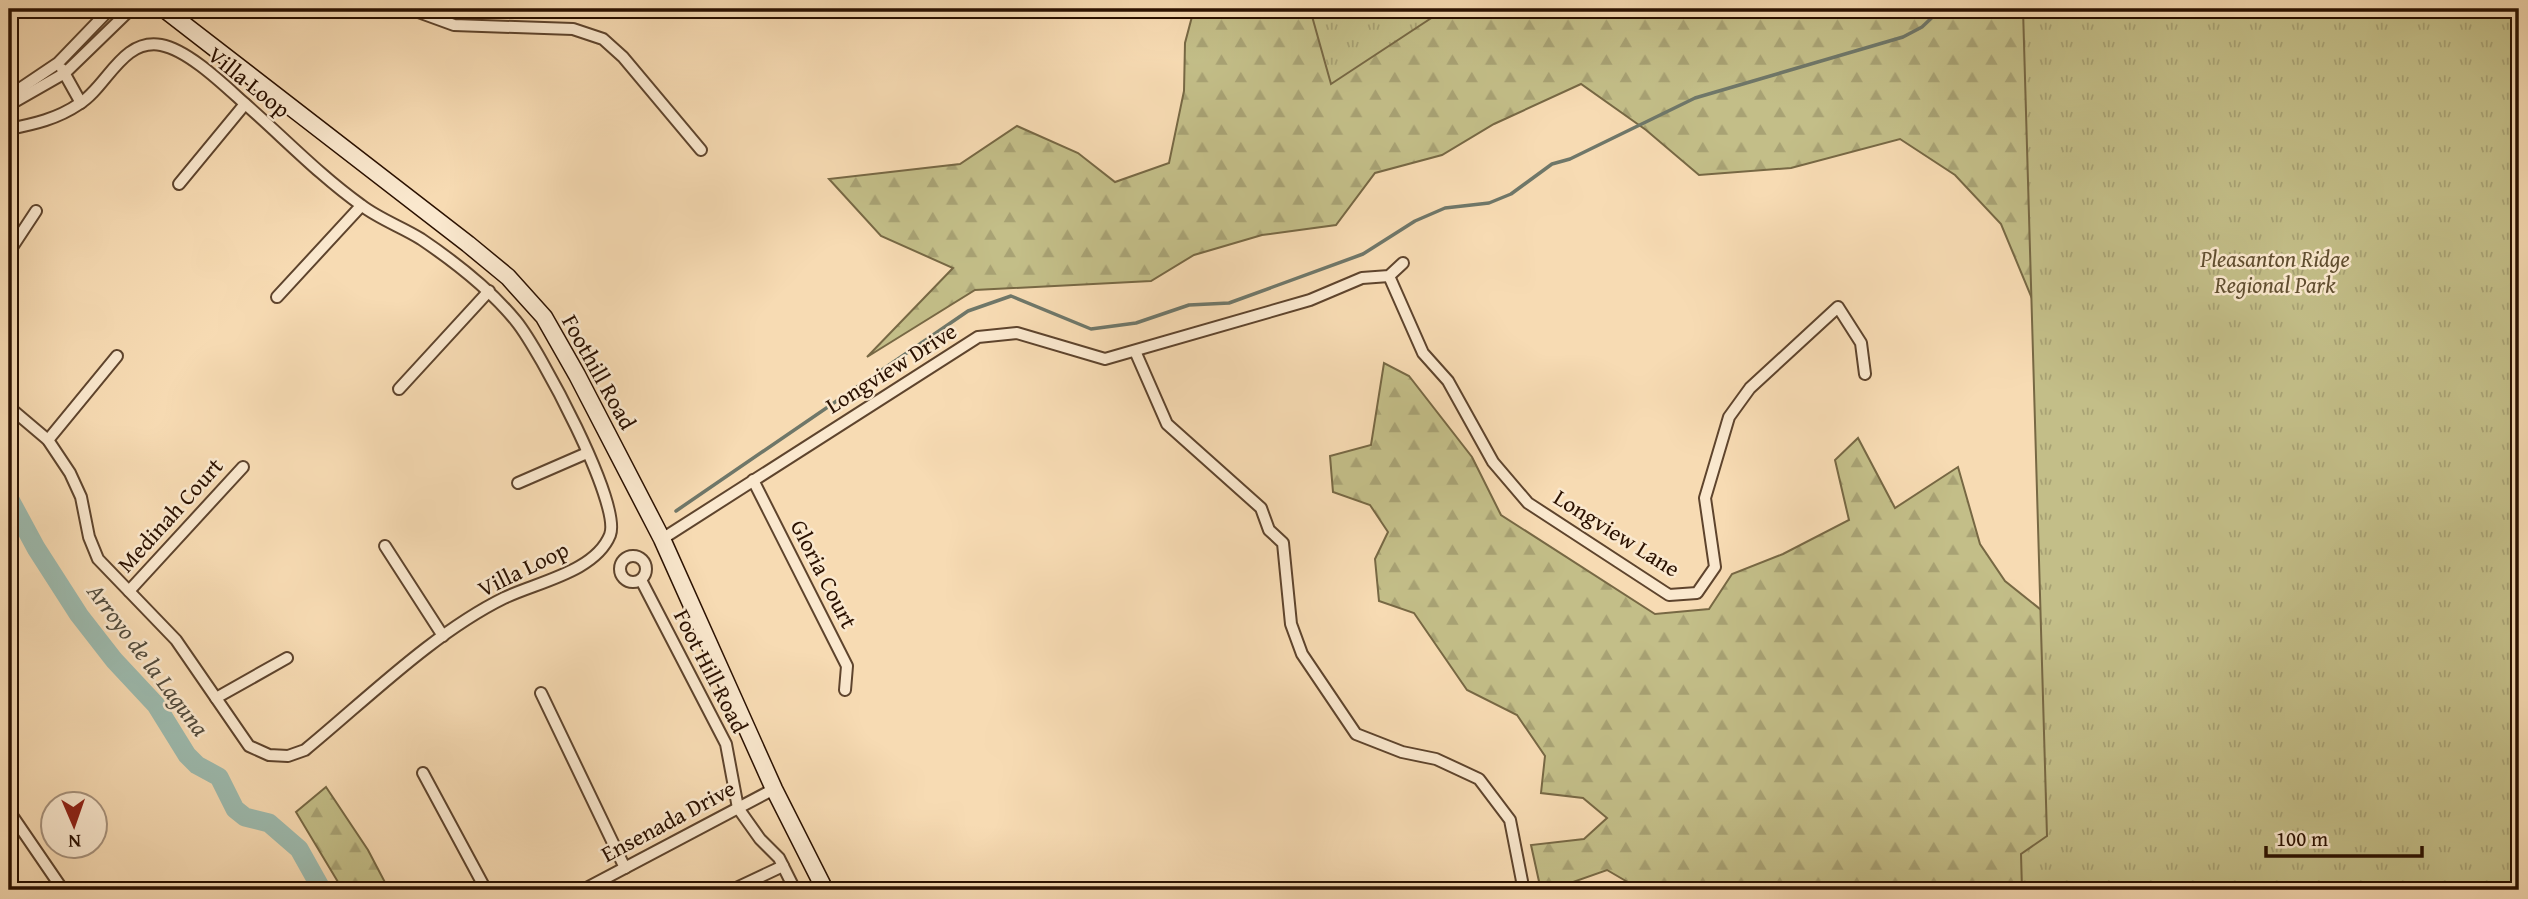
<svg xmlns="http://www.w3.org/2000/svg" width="2528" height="899" font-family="'Gentium Book Plus',serif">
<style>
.forest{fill:url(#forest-firs);stroke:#776844;stroke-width:2}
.park{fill:url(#park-tufts);stroke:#776844;stroke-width:2}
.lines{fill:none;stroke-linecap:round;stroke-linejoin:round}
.stream{stroke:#6f7769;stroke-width:3.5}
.river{stroke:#9dbbaf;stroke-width:19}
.street-casing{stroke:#5e442d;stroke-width:14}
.secondary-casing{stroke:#2b1100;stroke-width:19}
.street{stroke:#fae8ce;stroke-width:10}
.secondary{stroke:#fae8ce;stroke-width:16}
.labels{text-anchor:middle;stroke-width:5;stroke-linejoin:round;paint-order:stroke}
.street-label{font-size:23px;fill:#2b1100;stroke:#fae8ce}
.park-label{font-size:23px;font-style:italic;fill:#604e30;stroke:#fae8ce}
.water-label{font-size:24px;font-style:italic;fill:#534c3d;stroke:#fae8ce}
</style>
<defs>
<pattern id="forest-firs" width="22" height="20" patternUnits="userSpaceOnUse" patternTransform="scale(1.75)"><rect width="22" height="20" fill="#c3be88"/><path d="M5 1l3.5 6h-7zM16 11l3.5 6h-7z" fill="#a8a274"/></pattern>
<pattern id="park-tufts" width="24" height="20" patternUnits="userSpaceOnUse" patternTransform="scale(1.75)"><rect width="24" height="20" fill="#c3be88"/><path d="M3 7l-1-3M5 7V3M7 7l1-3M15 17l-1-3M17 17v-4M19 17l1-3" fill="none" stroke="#a8a274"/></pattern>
</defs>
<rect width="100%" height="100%" fill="#f7dbb3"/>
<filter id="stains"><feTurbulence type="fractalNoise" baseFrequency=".00286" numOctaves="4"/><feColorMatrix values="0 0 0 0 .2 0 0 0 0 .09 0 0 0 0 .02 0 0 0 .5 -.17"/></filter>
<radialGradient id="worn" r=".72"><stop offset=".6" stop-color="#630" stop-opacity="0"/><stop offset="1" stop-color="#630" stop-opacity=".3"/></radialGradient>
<!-- forest -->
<g class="forest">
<polygon points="1194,9 2415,9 2519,890 1631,890 1631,884 1607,870 1559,887 1540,886 1531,845 1584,839 1607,818 1583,798 1541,793 1545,756 1517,715 1467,690 1414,613 1379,601 1375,559 1388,532 1370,505 1333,492 1330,456 1371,445 1384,363 1409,376 1472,457 1501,515 1655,614 1709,609 1732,574 1783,554 1849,520 1835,460 1858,438 1895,508 1958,467 1980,544 2005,581 2060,625 2060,366 2001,224 1955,175 1900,139 1791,168 1699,175 1646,130 1581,84 1494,124 1442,155 1375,173 1336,225 1262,235 1194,255 1151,281 975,290 867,357 953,268 881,236 829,179 960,164 1017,126 1078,153 1115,182 1169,163 1184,91 1185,43"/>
<polygon points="326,787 368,850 389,890 343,890 341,887 296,812"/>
</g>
<!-- park -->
<g class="park">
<polygon points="1310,9 1445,9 1331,84"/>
<polygon points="2023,9 2519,9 2519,890 2022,890 2021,854 2047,836"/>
</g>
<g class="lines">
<!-- stream -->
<polyline class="stream" points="676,511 968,311 1011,296 1091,329 1136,323 1189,305 1229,303 1363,254 1415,221 1445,208 1489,203 1511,194 1552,164 1570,159 1695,98 1903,37 1922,27 1941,9"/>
<!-- river -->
<polyline class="river" points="9,498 36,548 79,615 114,660 156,705 187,755 197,765 219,777 235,809 245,817 269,823 299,849 322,890"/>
<!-- street casing -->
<g class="street-casing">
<g id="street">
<polyline points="410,9 454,25 573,29 603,39 623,57 701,150"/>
<polyline points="62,69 81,103"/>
<polyline points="9,96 58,63 110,9"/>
<polyline points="9,105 65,73 131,9"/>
<path d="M9 129C34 124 57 119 79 104 107 87 122 38 161 45 188 50 223 84 243 102 282 136 319 175 361 205 379 219 402 227 421 239 455 262 490 289 516 321 539 349 622 504 610 535 595 572 537 582 504 598 433 633 367 699 305 750L288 756 269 755 249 746 176 640 98 559 89 537 81 497 70 473 48 440 9 407"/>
<polyline points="179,184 245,104"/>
<polyline points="9,252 36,211"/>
<polyline points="1389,276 1423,353 1448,381 1493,462 1528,503 1669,595 1697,593 1715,567 1705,498 1729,417 1750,388 1838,307 1861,343 1865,374"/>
<polyline points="277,297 361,206"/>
<polyline points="1135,351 1167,424 1261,508 1269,530 1283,543 1291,624 1302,654 1356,734 1402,752 1436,759 1479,779 1510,820 1522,881 1519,890"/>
<polyline points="399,389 489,291"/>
<polyline points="48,440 117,356"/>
<polyline points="753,480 847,666 845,690"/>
<polyline points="518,483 587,453"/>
<polyline points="662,539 978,337 1017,333 1105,359 1310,300 1362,278 1389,276 1403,263"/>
<polyline points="385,546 443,636"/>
<circle cx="633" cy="569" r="13"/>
<polyline points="641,580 726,744 738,808 760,839 779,858 795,890"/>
<polyline points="129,591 243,467"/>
<polyline points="541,693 625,868"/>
<polyline points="216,698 287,658"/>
<polyline points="423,773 486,890"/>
<polyline points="9,811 63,890"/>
<polyline points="583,890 774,789"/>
<polyline points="732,890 783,866"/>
</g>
</g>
<!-- secondary casing -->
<g class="secondary-casing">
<polyline id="secondary" points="164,9 468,244 508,277 544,317 577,375 662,539 774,789 825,890"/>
</g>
<!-- street -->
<use href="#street" class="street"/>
<!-- secondary -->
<use href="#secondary" class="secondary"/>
</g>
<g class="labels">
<!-- street labels -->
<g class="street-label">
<text transform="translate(249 82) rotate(39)" y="8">Villa Loop</text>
<text transform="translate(891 368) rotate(-32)" y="8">Longview Drive</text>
<text transform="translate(599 372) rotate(61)" y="8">Foothill Road</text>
<text transform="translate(170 515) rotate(-48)" y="8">Medinah Court</text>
<text transform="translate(1617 533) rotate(32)" y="8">Longview Lane</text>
<text transform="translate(523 569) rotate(-26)" y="8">Villa Loop</text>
<text transform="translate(824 574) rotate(63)" y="8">Gloria Court</text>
<text transform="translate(711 671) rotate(63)" y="8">Foot Hill Road</text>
<text transform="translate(668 821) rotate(-28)" y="8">Ensenada Drive</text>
</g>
<!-- park labels -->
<g class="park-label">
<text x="2275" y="267">Pleasanton Ridge<tspan x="2275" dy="26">Regional Park</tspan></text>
</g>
<!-- water labels -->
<g class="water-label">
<text transform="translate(148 660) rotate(53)" y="8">Arroyo de la Laguna</text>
</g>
</g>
<!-- margin -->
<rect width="2528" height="899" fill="none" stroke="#f7dbb3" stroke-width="35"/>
<rect x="10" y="10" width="2507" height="878" fill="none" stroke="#2b1100" stroke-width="3.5"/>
<rect x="18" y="18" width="2493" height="864" fill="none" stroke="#2b1100" stroke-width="2"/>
<!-- north arrow -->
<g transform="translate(74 825) rotate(178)"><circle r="33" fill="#fae8ce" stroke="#a7927c" stroke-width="2"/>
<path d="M0-5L12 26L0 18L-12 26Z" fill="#8f2418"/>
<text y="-10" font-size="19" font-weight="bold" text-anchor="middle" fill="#2b1100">N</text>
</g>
<!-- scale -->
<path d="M2266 846v10h156v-10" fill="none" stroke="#2b1100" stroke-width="3.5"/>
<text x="2276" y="846" font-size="21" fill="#2b1100" stroke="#fae8ce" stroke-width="5" paint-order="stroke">100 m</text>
<rect width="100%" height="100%" filter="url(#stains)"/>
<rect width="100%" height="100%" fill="url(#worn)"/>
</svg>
